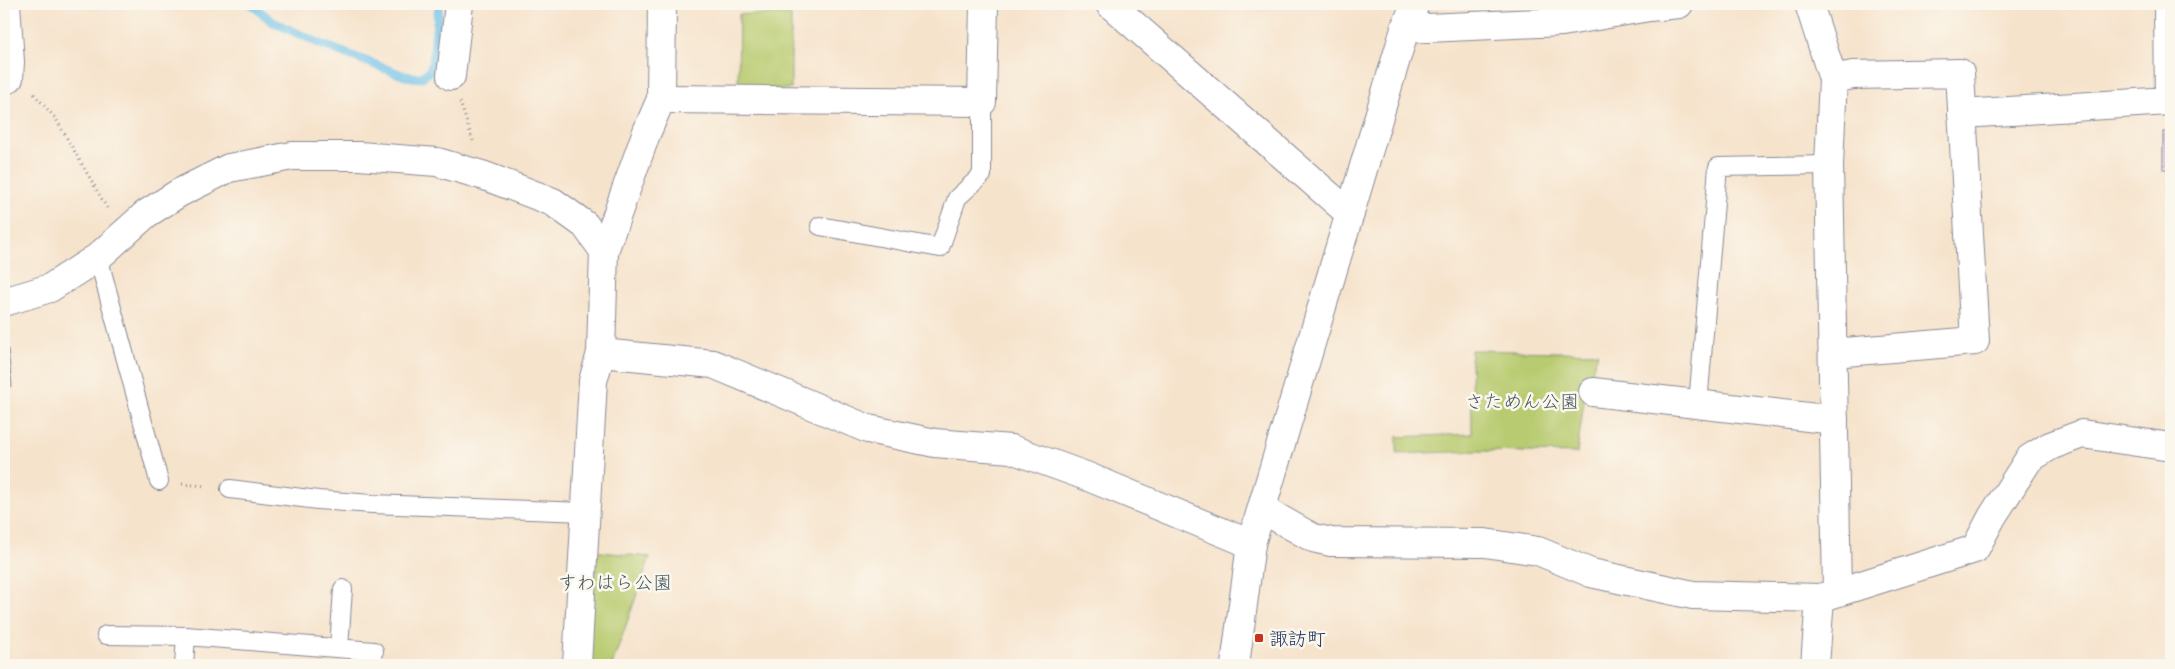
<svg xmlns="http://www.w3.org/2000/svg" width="2175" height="669" font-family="'Gochi Hand','Klee One',sans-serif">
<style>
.green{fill:#b8cb6f;stroke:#6a7d66}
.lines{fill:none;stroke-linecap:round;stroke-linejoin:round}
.stream{stroke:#6cc0e8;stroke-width:9}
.building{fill:#c09ede}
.service-casing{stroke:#888995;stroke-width:20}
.minor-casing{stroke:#888995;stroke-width:30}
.tertiary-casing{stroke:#888995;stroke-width:30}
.path{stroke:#888995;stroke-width:3;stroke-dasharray:1 4;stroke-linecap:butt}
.service{stroke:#fff;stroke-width:18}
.minor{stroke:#fff;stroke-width:28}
.tertiary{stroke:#fff;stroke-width:28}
.poi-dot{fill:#c8321e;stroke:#fbf7ec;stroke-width:2}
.labels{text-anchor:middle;stroke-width:5;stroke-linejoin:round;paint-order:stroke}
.park-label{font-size:19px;fill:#425662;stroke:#fbf7ec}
.poi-label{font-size:19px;fill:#1b2f5e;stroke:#fbf7ec;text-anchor:start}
</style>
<rect width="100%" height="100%" fill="#fbf7ec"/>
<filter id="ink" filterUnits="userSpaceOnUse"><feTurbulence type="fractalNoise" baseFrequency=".02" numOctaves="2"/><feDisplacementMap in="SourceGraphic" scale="10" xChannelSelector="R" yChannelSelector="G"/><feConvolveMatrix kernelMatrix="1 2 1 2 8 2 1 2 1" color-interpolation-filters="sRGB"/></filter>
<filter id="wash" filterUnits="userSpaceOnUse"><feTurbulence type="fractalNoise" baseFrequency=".0096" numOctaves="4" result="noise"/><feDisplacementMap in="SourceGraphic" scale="20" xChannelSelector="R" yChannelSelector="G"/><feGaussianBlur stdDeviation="1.12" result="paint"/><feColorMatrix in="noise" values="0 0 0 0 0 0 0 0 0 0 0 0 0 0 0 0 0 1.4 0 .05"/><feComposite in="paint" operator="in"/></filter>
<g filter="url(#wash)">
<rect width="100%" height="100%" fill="#f6e3cc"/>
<!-- green -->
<g class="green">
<polygon points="739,14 791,15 791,89 738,88"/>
<polygon points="1471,350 1598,353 1585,394 1577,453 1479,451 1397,454 1397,437 1472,434"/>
<polygon points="592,551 650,557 612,665 585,665"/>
</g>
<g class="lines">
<!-- stream -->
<polyline class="stream" points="251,4 273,22 323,45 405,76 420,78 430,71 433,61 439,4"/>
</g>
<g id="blocks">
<!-- building -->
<g class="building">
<rect x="2163" y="132" width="8" height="37"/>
<polygon points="4,349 8,349 12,386 4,387"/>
</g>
</g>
</g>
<g filter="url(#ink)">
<use href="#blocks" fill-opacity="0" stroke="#888995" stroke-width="1"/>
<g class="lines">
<!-- service casing -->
<g class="service-casing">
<g id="service">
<polyline points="820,226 940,248 957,198 982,175 982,102"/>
<polyline points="98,257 159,481"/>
<polyline points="1698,404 1718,167 1829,165"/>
<polyline points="230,489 318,500 372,504 585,512"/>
<polyline points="106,635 186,636 374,651"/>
<polyline points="339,648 343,589"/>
<polyline points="184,665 186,636"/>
</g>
</g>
<!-- minor casing -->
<g class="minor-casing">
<g id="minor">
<polyline points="1110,4 1350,214"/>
<polyline points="1809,4 1833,79 1829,165 1837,592"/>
<polyline points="1405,29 1562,22 1649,7 1679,4"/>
<polyline points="451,76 459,4"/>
<polyline points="1833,79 1853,75 1960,73 1975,341 1833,353"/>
<polyline points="4,81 9,78 10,62 6,4"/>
<polyline points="661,99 982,102 984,4"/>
<polyline points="1962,114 2169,101 2168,4"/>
<polyline points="4,302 50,288 98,257 146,214 179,193 229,168 292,156 359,156 437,162 485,176 553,202 585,225 604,251"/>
<polyline points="601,353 713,364 868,429 935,443 1011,449 1086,476 1251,544"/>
<polyline points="1593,392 1834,420"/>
<polyline points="1262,509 1313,538 1331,542 1485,543 1538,551 1591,573 1693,595 1820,598 1975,549 1992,517 2029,459 2050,446 2082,434 2171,447"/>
<polyline points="577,665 593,381 601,353 604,251 646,134 661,99 662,4"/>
<polyline points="1815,665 1820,598"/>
</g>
</g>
<!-- tertiary casing -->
<g class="tertiary-casing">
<polyline id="tertiary" points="1235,665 1251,544 1405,29 1415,4"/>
</g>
<!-- path -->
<g class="path">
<polyline points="34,94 56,119 107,208"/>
<polyline points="460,102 473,141"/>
<polyline points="182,484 206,486"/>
</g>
<!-- service -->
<use href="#service" class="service"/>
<!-- minor -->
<use href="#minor" class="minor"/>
<!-- tertiary -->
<use href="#tertiary" class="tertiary"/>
</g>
</g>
<!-- markers -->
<rect class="poi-dot" x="1254" y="633" width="10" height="10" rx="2.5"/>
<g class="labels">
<!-- park labels -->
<g class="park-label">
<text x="1522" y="408">さためん公園</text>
<text x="615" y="589">すわはら公園</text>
</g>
<!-- poi labels -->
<g class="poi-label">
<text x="1269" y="645">諏訪町</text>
</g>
</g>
<!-- margin -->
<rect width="2175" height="669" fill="none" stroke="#fbf7ec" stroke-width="20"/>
</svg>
